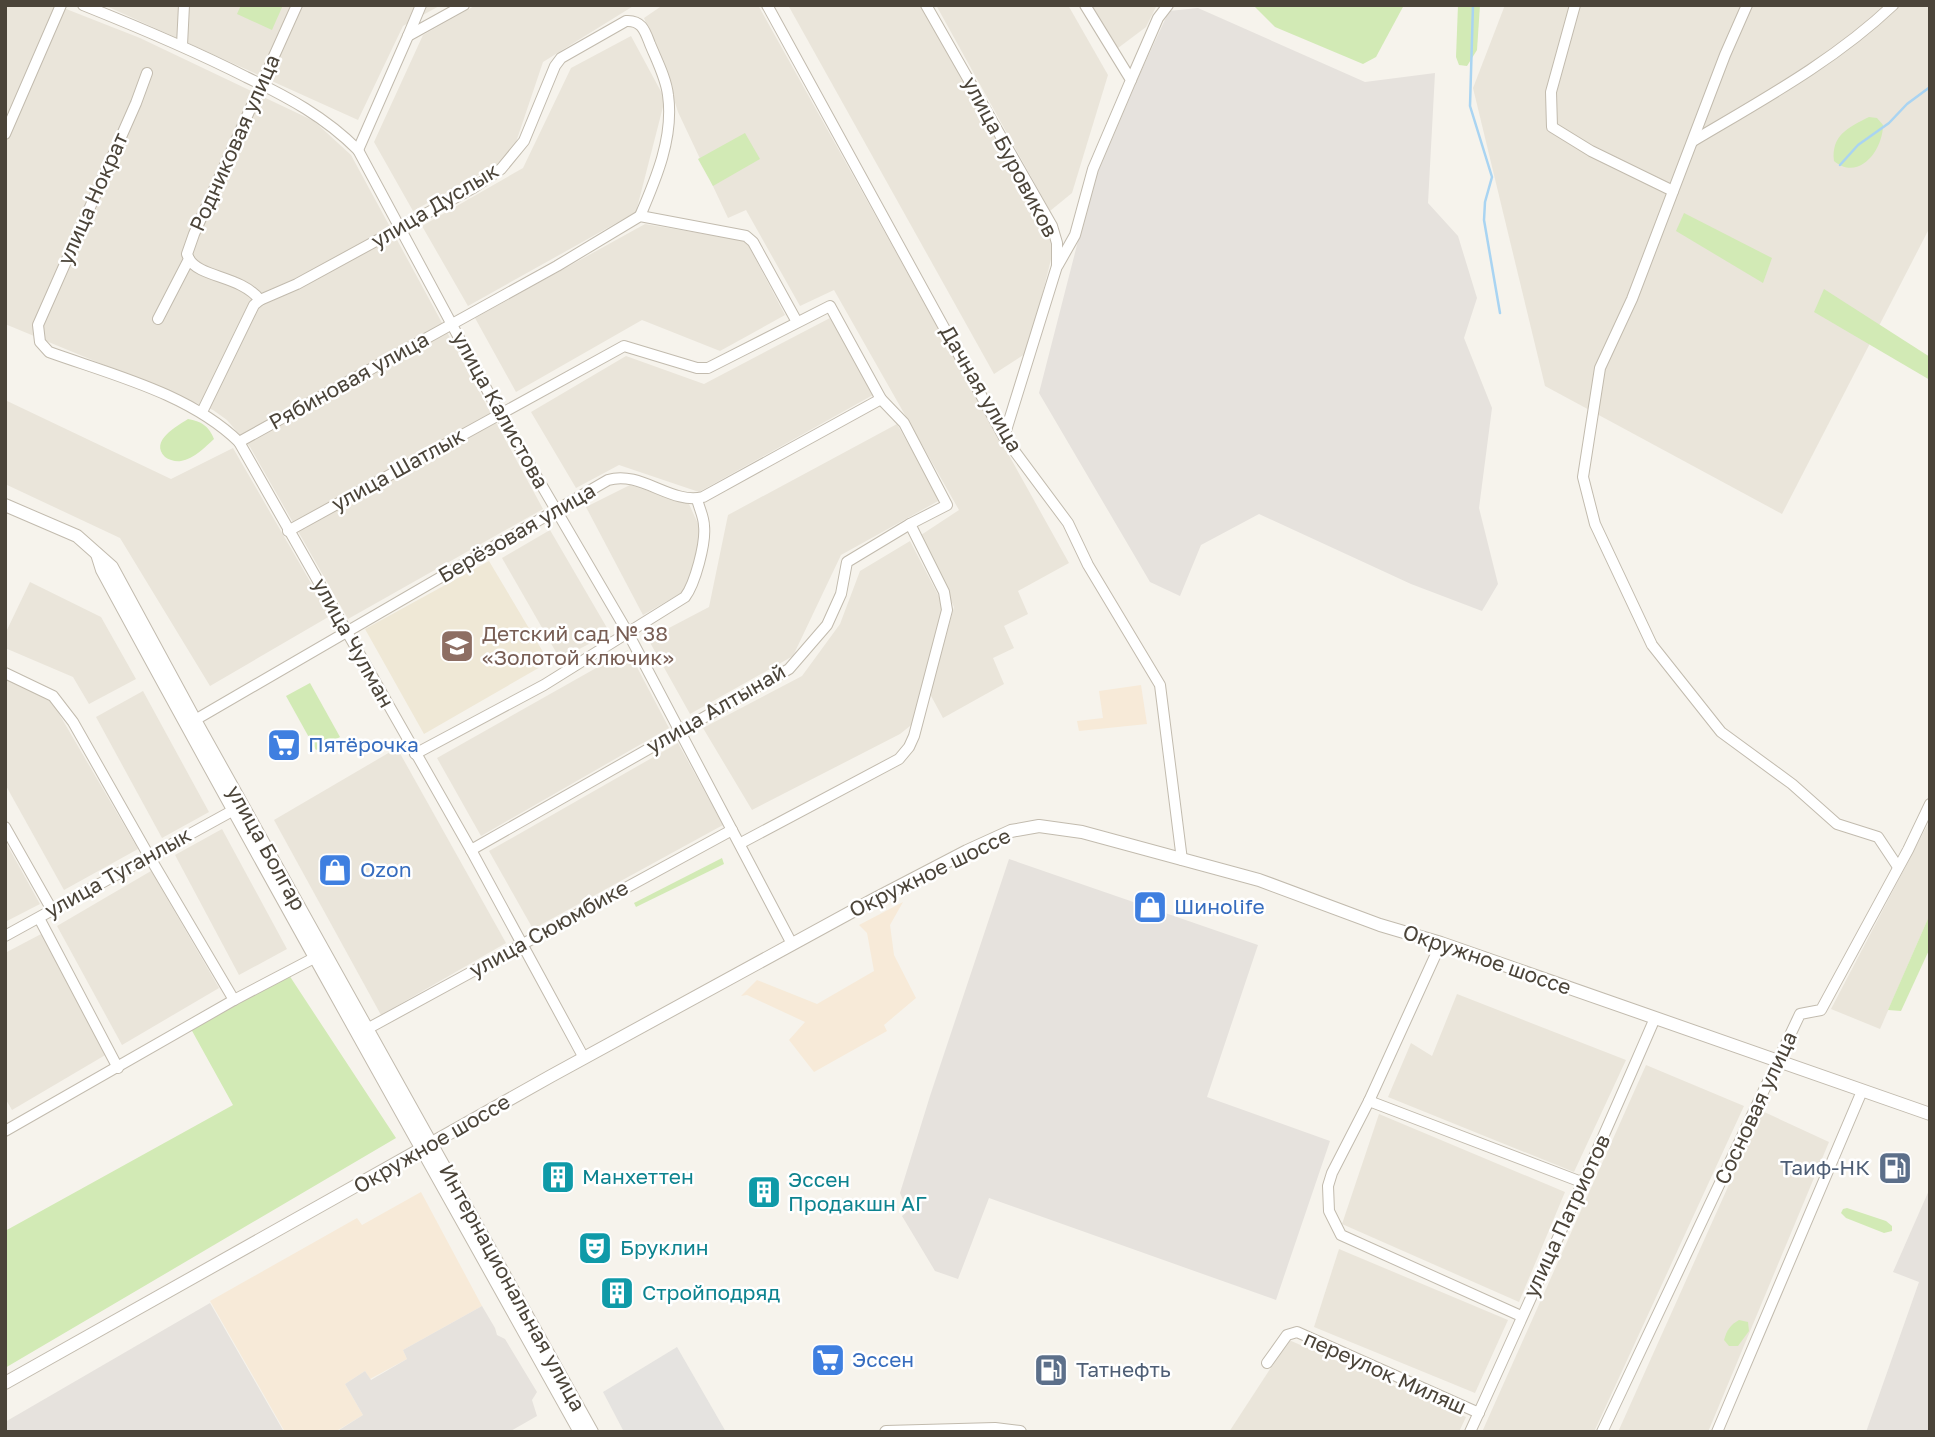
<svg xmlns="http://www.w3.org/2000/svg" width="1935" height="1437" font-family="'Golos Text',sans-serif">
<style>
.residential{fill:#eae5da}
.commercial{fill:#f7ead8}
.industrial{fill:#e6e2dd}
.education{fill:#efe8d6}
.green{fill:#d2eab5}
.parking{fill:#e5e3e0}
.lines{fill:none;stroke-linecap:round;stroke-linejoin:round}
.stream{stroke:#a9d4f2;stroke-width:2.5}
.minor-casing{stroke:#c2bbae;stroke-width:12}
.tertiary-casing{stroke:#c2bbae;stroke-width:14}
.minor{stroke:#fff;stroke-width:10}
.tertiary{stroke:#fff;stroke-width:12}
.labels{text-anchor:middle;stroke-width:5;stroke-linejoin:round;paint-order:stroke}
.street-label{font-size:21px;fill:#4b4439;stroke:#fff}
.education-label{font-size:21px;fill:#785e54;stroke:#fff;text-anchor:start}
.shop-label{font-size:21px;fill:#366cbe;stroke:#fff;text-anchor:start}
.service-label{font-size:21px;fill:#4e5e75;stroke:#fff;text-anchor:end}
.culture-label{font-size:21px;fill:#0d838f;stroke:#fff;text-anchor:start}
</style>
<rect width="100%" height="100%" fill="#f6f3ec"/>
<!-- residential -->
<g class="residential">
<polygon points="5,5 56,5 140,38 314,121 351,155 543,509 348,619 250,447 227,420 213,410 5,324"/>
<polygon points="104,5 441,5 403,26 358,120"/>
<polygon points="476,5 635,5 543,62 511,157 413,211 374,142 423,35"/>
<polygon points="663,5 758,5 1069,563 1018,591 1028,614 1004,626 1014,648 993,658 1004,684 943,718 930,694 954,607 921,535 959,510 834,290 800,306 746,210 728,218 678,112 663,65 644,18"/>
<polygon points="788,5 923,5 1056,239 1028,352 994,374"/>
<polygon points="936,5 1068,5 1108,75 1072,193 1050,211"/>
<polygon points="1092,5 1157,5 1146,27 1118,48"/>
<polygon points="1505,5 1930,5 1930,227 1782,514 1545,386 1473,88"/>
<polygon points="631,36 665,99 636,212 468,306 422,226 523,168 571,68"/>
<polygon points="645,224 746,241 785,315 720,351 642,320 516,392 475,318"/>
<polygon points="830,318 873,395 699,492 619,465 576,488 531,412 626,356 704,384"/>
<polygon points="5,400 171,479 233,448 330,616 210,686 120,538 5,484"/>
<polygon points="897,424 940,500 841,555 793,656 690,714 648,639 709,607 728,515"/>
<polygon points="630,485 689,504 704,537 688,589 643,615 586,507"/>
<polygon points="550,530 610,633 560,659 502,558"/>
<polygon points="910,541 946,610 920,718 900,734 752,810 703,728 802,676 840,624 860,571"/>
<polygon points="30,582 101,617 136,679 89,704 73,677 5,648 5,634"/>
<polygon points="628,650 669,728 481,836 437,758"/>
<polygon points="5,677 51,700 138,849 64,890 5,784"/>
<polygon points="143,691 209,812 162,838 96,717"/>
<polygon points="678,743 723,825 533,929 489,851"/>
<polygon points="397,748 506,943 381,1015 274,820"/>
<polygon points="1930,820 1930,914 1880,1029 1831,1009"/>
<polygon points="222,829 287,949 239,975 175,855"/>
<polygon points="5,841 40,904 5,922"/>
<polygon points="151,871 219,988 122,1045 57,926"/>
<polygon points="43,933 107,1054 12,1110 5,1098 5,953"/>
<polygon points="1457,994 1626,1060 1574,1172 1388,1097 1411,1043 1432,1056"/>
<polygon points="1646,1065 1744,1106 1594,1432 1482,1432"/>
<polygon points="1762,1111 1829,1142 1708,1432 1618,1432"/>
<polygon points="1379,1114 1565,1192 1519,1302 1342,1224"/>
<polygon points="1339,1249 1508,1320 1475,1393 1314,1327"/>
<polygon points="1289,1340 1466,1417 1459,1432 1229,1432"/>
</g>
<!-- commercial -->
<g class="commercial">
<polygon points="1141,685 1147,724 1079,731 1077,721 1103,718 1099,691"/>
<polygon points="903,902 890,925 894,955 916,998 884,1025 887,1031 814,1072 789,1040 805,1022 747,995 741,996 757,980 817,1004 874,971 867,933 859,925"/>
<polygon points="421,1192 482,1306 403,1350 407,1359 370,1379 365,1371 345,1384 363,1415 335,1432 285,1432 210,1301 357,1218 362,1225"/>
</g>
<!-- industrial -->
<g class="industrial">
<polygon points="1198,8 1365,82 1435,73 1428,203 1458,236 1477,298 1464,338 1492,408 1479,508 1498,584 1482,611 1411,584 1259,514 1201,545 1180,596 1150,582 1039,393 1097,167 1169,11"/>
<polygon points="1009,859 1258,945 1207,1097 1330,1141 1276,1300 989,1198 958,1279 935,1271 902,1216 908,1211 900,1193 930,1096"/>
<polygon points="1930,1188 1930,1432 1866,1432 1919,1282 1893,1272"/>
<polygon points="210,1303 284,1432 5,1432 5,1422"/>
<polygon points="482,1306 495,1328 497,1335 505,1339 537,1392 532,1400 537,1416 509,1432 336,1432 363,1415 345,1384 365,1371 371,1380 407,1359 403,1350"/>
</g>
<!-- education -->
<polygon class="education" points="489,561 549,662 424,734 365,629"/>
<!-- green -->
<g class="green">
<polygon points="241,5 283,5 272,30 237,14"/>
<polygon points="1253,5 1404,5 1376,57 1363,64 1275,27"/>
<polygon points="1458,5 1480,5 1477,50 1467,66 1459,65 1456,57"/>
<path d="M1869 117 1877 118 1883 125C1883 150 1859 182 1834 161 1831 135 1849 127 1869 117Z"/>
<polygon points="745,133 760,159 713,186 698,159"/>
<polygon points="1684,213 1772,258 1763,283 1676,231"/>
<polygon points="1824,289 1930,357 1930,380 1814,312"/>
<path d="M188 419C201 421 209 426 214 439 205 447 194 459 181 461 176 462 169 460 165 457 149 441 177 426 188 419Z"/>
<polygon points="310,683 340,737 316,750 286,696"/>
<polygon points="722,858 724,864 636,907 634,903"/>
<polygon points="1930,914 1930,948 1901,1011 1888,1010"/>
<polygon points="289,975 396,1138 5,1368 5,1231 233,1105 191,1029"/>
<polygon points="1847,1208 1886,1221 1892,1226 1892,1231 1884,1233 1846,1218 1841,1213 1843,1209"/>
<path d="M1739 1320 1748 1322 1749 1331 1738 1346H1729L1724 1340C1727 1330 1730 1325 1739 1320Z"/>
</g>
<!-- parking -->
<polygon class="parking" points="677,1347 726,1432 624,1432 603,1392"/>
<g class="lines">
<!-- stream -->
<g class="stream">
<polyline points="1473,5 1470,106 1492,177 1485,202 1484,220 1500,313"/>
<polyline points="1840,165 1858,145 1889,123 1907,104 1930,87"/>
</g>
<!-- minor casing -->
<g class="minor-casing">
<g id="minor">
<path d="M83 5C138 27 193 50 246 77 288 97 325 117 358 150L500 414 628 633 792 944"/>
<polyline points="767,5 1004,437 1068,523 1088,565 1160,685 1182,860"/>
<polyline points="926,5 1052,226 1057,243 1057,266 1004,437"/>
<polyline points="1575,5 1551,92 1552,127 1591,151 1673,191"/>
<polyline points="1747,5 1725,55 1632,299 1600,368 1583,477 1595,524 1652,645 1721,732 1792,784 1837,824 1878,837 1898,867"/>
<polyline points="408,36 421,5"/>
<polyline points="182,45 184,5"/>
<path d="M147 73 136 103 38 325 40 342 49 352C113 375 190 394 239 442L471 850 584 1058"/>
<polyline points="1131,80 1158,18 1168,5"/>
<polyline points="5,134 61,5"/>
<path d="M1693 141C1762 100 1834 61 1893 5"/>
<polyline points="358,150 408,36 464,5"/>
<path d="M189 259C200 278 240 275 260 300"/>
<polyline points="1058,265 1075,235 1093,169 1131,80 1085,5"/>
<polyline points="158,319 189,259 187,254 194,234 297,5"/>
<path d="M202 412 254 305 260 300 297 284 473 188 501 169 524 141 555 66 561 58 626 21C642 20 645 31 650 44 657 61 666 78 668 95 674 137 656 179 640 216"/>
<polyline points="239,442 557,266 640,216 746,236 753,242 797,322"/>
<polyline points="288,531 624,346 697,368 708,368 830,306 881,399 904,423 947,505 910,524 944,592 947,610 914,736 909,747 899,759 741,843"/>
<polyline points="5,673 53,696 73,722 149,856 234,1000"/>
<path d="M195 720 608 480C641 470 671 505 703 497L881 399"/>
<path d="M415 754 544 685 685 597C695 584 706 543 704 526 704 517 699 508 697 499"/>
<polyline points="5,827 52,910"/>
<polyline points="471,850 789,669 827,625 841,594 847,562 910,524"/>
<polyline points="39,918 118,1068"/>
<polyline points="5,936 232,811"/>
<polyline points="1441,943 1369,1101 1332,1173 1328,1186 1329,1211 1341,1235 1521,1316"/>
<polyline points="367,1029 732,830"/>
<polyline points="1369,1101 1584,1183"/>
<polyline points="5,1131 234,1000 316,957"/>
<polyline points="1267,1363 1287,1335 1297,1332 1479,1413"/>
<path d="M1470 1432C1533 1294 1595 1157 1655 1018"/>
<polyline points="1602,1432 1800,1014 1821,1010 1908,850 1930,804"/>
<polyline points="1717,1432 1862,1091"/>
</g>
</g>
<!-- tertiary casing -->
<g class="tertiary-casing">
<g id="tertiary">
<polyline points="5,505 77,536 112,567 195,720 592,1432"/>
<path d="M97 554 102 570C258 859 420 1145 580 1432"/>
<polyline points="5,1383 551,1076 873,900 967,851 1011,831 1039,826 1082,832 1259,880 1380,925 1441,943 1930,1114"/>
<polyline points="886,1432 995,1429 1020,1432"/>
</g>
</g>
<!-- minor -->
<use href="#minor" class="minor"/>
<!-- tertiary -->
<use href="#tertiary" class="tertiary"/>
</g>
<!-- icons -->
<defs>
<g id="school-square" transform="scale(1.75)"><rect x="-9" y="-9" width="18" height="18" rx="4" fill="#8d6e63" stroke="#fff"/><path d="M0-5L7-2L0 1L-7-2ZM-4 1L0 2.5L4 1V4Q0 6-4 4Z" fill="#fff"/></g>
<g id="supermarket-square" transform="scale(1.75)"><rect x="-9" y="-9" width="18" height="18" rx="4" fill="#3f7fe0" stroke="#fff"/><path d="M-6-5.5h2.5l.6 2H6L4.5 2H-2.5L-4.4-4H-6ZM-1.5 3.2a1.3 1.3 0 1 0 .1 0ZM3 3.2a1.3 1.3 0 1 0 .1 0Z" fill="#fff"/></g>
<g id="shop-square" transform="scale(1.75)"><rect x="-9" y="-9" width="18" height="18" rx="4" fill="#3f7fe0" stroke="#fff"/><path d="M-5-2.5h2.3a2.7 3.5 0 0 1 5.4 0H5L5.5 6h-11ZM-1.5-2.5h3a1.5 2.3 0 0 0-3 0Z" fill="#fff"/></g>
<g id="fuel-square" transform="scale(1.75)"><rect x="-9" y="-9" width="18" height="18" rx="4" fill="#5c6f8a" stroke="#fff"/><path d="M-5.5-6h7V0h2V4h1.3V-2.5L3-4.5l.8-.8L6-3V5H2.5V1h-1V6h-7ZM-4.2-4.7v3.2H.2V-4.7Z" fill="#fff"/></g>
<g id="building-square" transform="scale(1.75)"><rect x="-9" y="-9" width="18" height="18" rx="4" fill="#0f9aa8" stroke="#fff"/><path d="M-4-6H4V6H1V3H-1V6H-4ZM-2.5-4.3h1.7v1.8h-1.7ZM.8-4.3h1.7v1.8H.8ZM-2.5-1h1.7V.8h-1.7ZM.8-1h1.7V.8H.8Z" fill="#fff"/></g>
<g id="theatre-square" transform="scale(1.75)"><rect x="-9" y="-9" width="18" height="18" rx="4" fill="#0f9aa8" stroke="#fff"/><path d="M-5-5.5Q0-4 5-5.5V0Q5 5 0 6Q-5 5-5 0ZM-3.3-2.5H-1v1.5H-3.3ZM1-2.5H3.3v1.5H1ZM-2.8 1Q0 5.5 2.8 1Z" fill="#fff"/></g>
</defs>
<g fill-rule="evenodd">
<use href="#school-square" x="457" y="646"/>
<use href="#supermarket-square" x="284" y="745"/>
<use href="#shop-square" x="335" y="870"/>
<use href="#shop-square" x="1150" y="907"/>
<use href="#fuel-square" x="1895" y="1168"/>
<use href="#building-square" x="558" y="1177"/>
<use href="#building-square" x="764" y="1192"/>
<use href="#theatre-square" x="595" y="1248"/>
<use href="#building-square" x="617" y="1293"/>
<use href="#supermarket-square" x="828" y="1360"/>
<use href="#fuel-square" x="1051" y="1370"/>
</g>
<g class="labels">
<!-- street labels -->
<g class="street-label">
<text transform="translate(235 143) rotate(-66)" y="7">Родниковая улица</text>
<text transform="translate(1010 157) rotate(62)" y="7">улица Буровиков</text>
<text transform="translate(93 199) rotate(-66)" y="7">улица Нократ</text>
<text transform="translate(435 206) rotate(-31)" y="7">улица Дуслык</text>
<text transform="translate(349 381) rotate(-29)" y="7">Рябиновая улица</text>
<text transform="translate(981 389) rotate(60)" y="7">Дачная улица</text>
<text transform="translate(500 410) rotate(61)" y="7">улица Калистова</text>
<text transform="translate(398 470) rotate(-29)" y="7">улица Шатлык</text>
<text transform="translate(517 533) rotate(-30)" y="7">Берёзовая улица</text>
<text transform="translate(353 643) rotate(61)" y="7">улица Чулман</text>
<text transform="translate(716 709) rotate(-30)" y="7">улица Алтынай</text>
<text transform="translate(266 848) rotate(61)" y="7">улица Болгар</text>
<text transform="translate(118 873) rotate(-29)" y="7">улица Туганлык</text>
<text transform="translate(930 873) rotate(-26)" y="7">Окружное шоссе</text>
<text transform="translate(549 929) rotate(-29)" y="7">улица Сююмбике</text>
<text transform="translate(1487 960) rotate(19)" y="7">Окружное шоссе</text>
<text transform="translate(1756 1108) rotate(-65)" y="7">Сосновая улица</text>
<text transform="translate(432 1144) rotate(-30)" y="7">Окружное шоссе</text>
<text transform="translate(1567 1216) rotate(-65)" y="7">улица Патриотов</text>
<text transform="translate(512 1288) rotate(61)" y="7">Интернациональная улица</text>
<text transform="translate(1385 1373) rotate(24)" y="7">переулок Миляш</text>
</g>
<!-- education labels -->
<g class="education-label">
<text x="482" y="641">Детский сад № 38<tspan x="482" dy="24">«Золотой ключик»</tspan></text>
</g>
<!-- shop labels -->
<g class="shop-label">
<text x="308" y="752">Пятёрочка</text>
<text x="360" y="877">Ozon</text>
<text x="1174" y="914">Шиноlife</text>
<text x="852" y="1367">Эссен</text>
</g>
<!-- service labels -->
<g class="service-label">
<text x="1870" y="1175">Таиф-НК</text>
<text x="1076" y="1377" text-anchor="start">Татнефть</text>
</g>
<!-- culture labels -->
<g class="culture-label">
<text x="582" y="1184">Манхеттен</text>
<text x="788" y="1187">Эссен<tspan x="788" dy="24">Продакшн АГ</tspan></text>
<text x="620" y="1255">Бруклин</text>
<text x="642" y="1300">Стройподряд</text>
</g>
</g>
<!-- border -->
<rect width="1935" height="1437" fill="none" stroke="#4b4439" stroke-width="14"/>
</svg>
